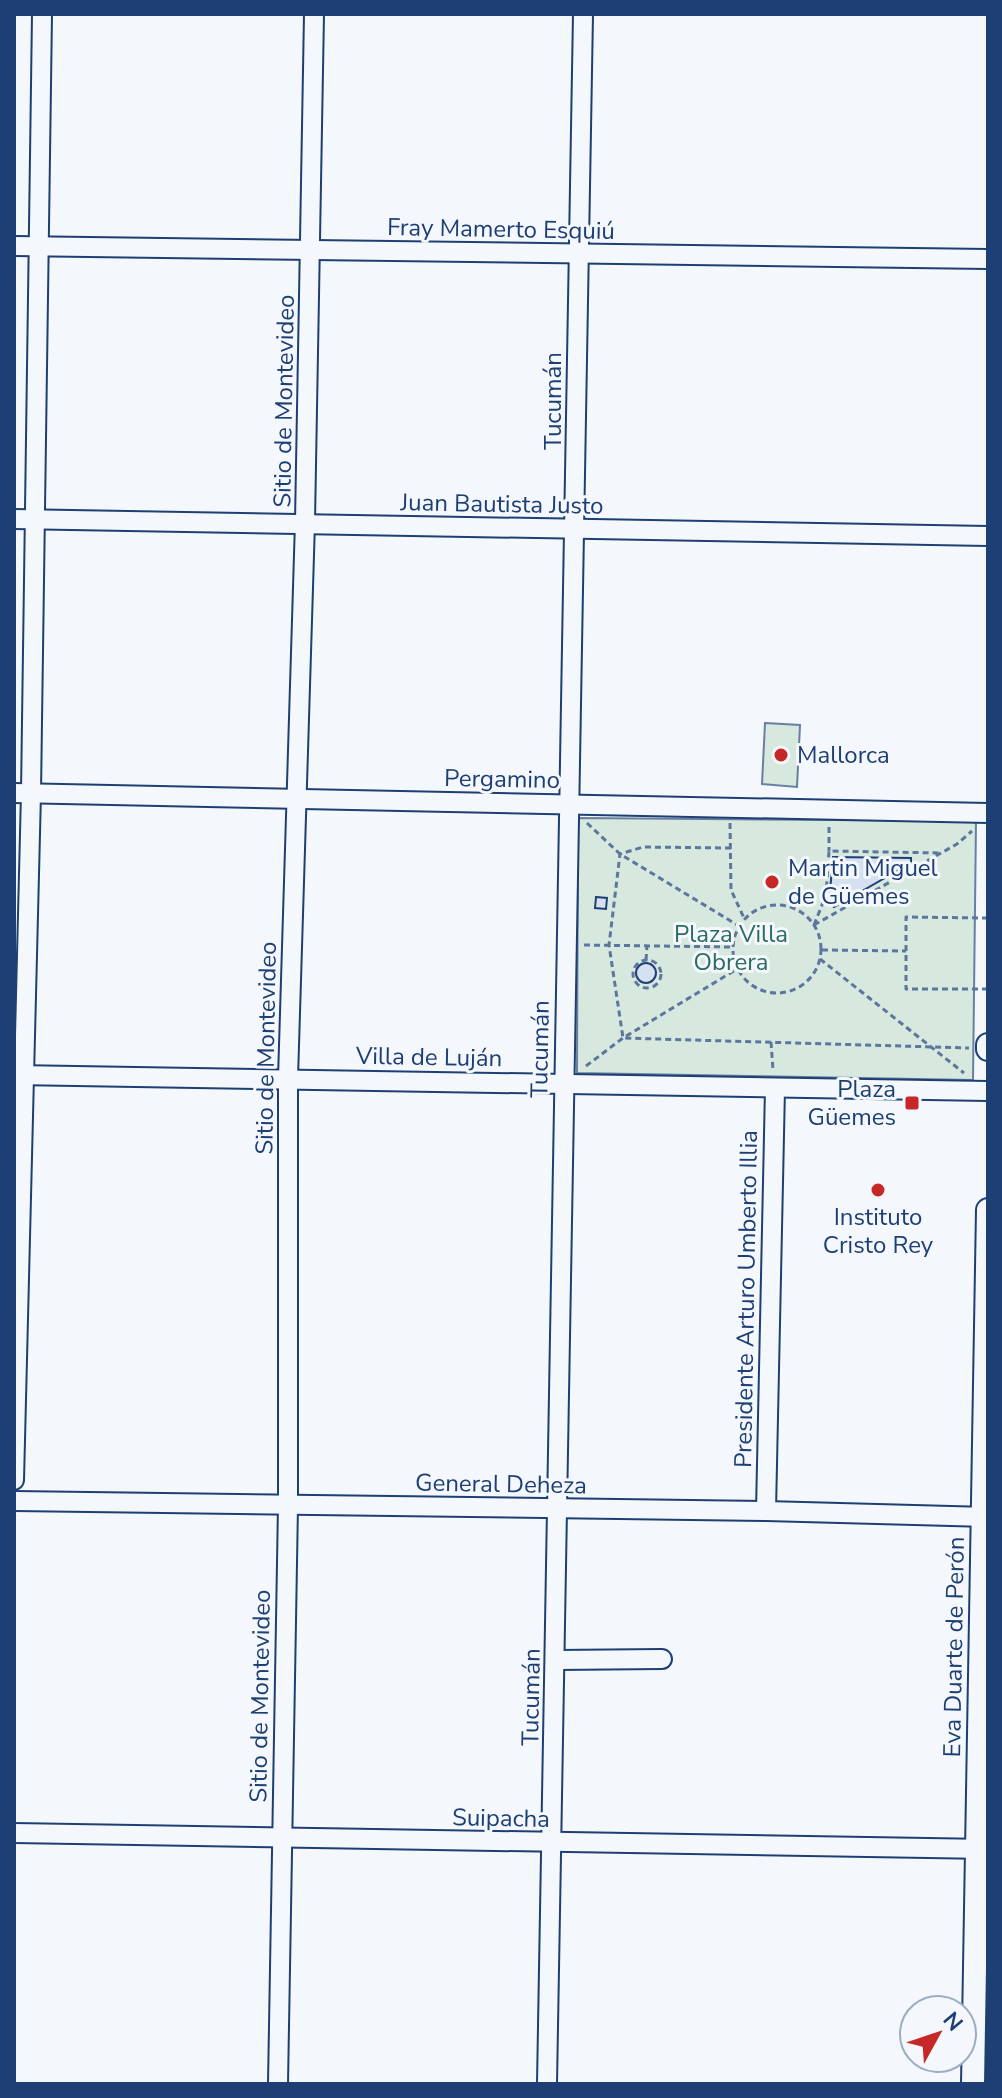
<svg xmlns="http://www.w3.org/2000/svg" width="1002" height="2098" font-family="'Nunito Sans',sans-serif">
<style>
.green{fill:#d7e8df;stroke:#687fa3;stroke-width:2}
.building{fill:#d5e0f0;stroke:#1d3f73;stroke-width:2}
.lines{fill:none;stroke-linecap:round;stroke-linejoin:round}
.minor-casing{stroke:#1d3f73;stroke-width:22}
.major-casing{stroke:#1d3f73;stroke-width:26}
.path{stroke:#5e769c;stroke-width:3;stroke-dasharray:6 4;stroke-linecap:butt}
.minor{stroke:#f4f7fb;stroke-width:18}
.major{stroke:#f4f7fb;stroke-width:22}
.poi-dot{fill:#c62828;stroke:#f4f7fb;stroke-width:3}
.labels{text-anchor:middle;stroke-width:6;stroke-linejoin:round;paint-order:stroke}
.street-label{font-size:24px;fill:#1d3f73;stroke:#f4f7fb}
.poi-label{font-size:24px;fill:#1d3f73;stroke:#f4f7fb;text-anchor:start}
.park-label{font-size:24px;fill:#2c6c60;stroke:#f4f7fb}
</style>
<rect width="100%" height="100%" fill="#f4f7fb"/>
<!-- green -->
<g class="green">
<polygon points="765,723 800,725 797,787 762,784"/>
<polygon points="578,818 976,821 973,1080 577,1073"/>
</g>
<!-- building -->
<g class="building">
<polygon points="833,857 911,858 911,863 834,907 829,903"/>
<polygon points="596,897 607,898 606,909 595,908"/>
<circle cx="646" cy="973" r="10"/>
</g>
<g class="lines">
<!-- minor casing -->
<g class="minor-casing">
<g id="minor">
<polyline points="14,246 988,259"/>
<polyline points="14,519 988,536"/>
<polyline points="14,793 988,813"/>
<polyline points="15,1075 988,1091"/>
<polyline points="14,1480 31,793 42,14"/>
<polyline points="14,1501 766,1511 988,1517"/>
<polyline points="766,1511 775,1088"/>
<polyline points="556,1660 662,1659"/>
<polyline points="14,1833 988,1849"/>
<polyline points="278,2084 288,1505 288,1078 305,522 314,14"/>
<polyline points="547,2084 583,14"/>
</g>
</g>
<!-- major casing -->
<g class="major-casing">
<g id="major">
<polyline points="988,1045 988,1049"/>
<polyline points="973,2084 988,1210"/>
</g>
</g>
<!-- path -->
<g class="path">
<polyline points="587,823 620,854 739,926"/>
<polyline points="730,823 731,890 744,918"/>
<polyline points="829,827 829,851"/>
<polyline points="731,848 643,847 620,854 609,945 623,1038 969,1048"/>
<circle cx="777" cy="949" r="44"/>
<polyline points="988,918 906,917 906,989 988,989"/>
<polyline points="814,925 957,844 972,831"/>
<polyline points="814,925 826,895 829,851 941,853"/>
<polyline points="584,945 732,947"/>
<polyline points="822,950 906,951"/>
<polyline points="820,959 964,1073"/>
<polyline points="646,960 647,946"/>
<circle cx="647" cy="974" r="14"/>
<polyline points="771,1042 773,1070"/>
<polyline points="586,1066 623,1038 737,969"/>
</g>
<!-- minor -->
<use href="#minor" class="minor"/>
<!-- major -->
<use href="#major" class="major"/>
</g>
<!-- markers -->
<g class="poi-dot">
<circle cx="781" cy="755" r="8"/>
<circle cx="772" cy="882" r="8"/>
<rect x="904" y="1095" width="16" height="16" rx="4"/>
<circle cx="878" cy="1190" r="8"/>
</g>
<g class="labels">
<!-- street labels -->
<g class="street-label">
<text transform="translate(501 229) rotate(1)" y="8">Fray Mamerto Esquiú</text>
<text transform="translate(284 401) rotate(-89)" y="8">Sitio de Montevideo</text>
<text transform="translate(553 401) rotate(-90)" y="8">Tucumán</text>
<text transform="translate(502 504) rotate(1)" y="8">Juan Bautista Justo</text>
<text transform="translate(502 779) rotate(1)" y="8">Pergamino</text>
<text transform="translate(266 1048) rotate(-89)" y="8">Sitio de Montevideo</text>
<text transform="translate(540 1049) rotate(-89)" y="8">Tucumán</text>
<text transform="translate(429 1057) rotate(1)" y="8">Villa de Luján</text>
<text transform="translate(746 1299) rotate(-89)" y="8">Presidente Arturo Umberto Illia</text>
<text transform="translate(501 1484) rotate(1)" y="8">General Deheza</text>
<text transform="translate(954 1647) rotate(-89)" y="8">Eva Duarte de Perón</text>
<text transform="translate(260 1696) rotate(-89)" y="8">Sitio de Montevideo</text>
<text transform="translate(531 1697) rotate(-89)" y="8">Tucumán</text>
<text transform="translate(501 1818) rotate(1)" y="8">Suipacha</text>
</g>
<!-- poi labels -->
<g class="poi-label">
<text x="797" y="763">Mallorca</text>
<text x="788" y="876">Martin Miguel<tspan x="788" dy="28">de Güemes</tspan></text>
<text x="896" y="1097" text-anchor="end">Plaza<tspan x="896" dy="28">Güemes</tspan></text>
<text x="878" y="1225" text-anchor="middle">Instituto<tspan x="878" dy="28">Cristo Rey</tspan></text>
</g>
<!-- park labels -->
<g class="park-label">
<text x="731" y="942">Plaza Villa<tspan x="731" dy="28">Obrera</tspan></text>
</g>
</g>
<!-- border -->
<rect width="1002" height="2098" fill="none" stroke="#1d3f73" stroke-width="32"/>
<!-- north arrow -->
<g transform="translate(938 2034) rotate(50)"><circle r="38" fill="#f4f7fb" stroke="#9eadc5" stroke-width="2"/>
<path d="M0-6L14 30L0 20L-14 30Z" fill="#c62828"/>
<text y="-12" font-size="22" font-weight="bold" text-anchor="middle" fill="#1d3f73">N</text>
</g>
</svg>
